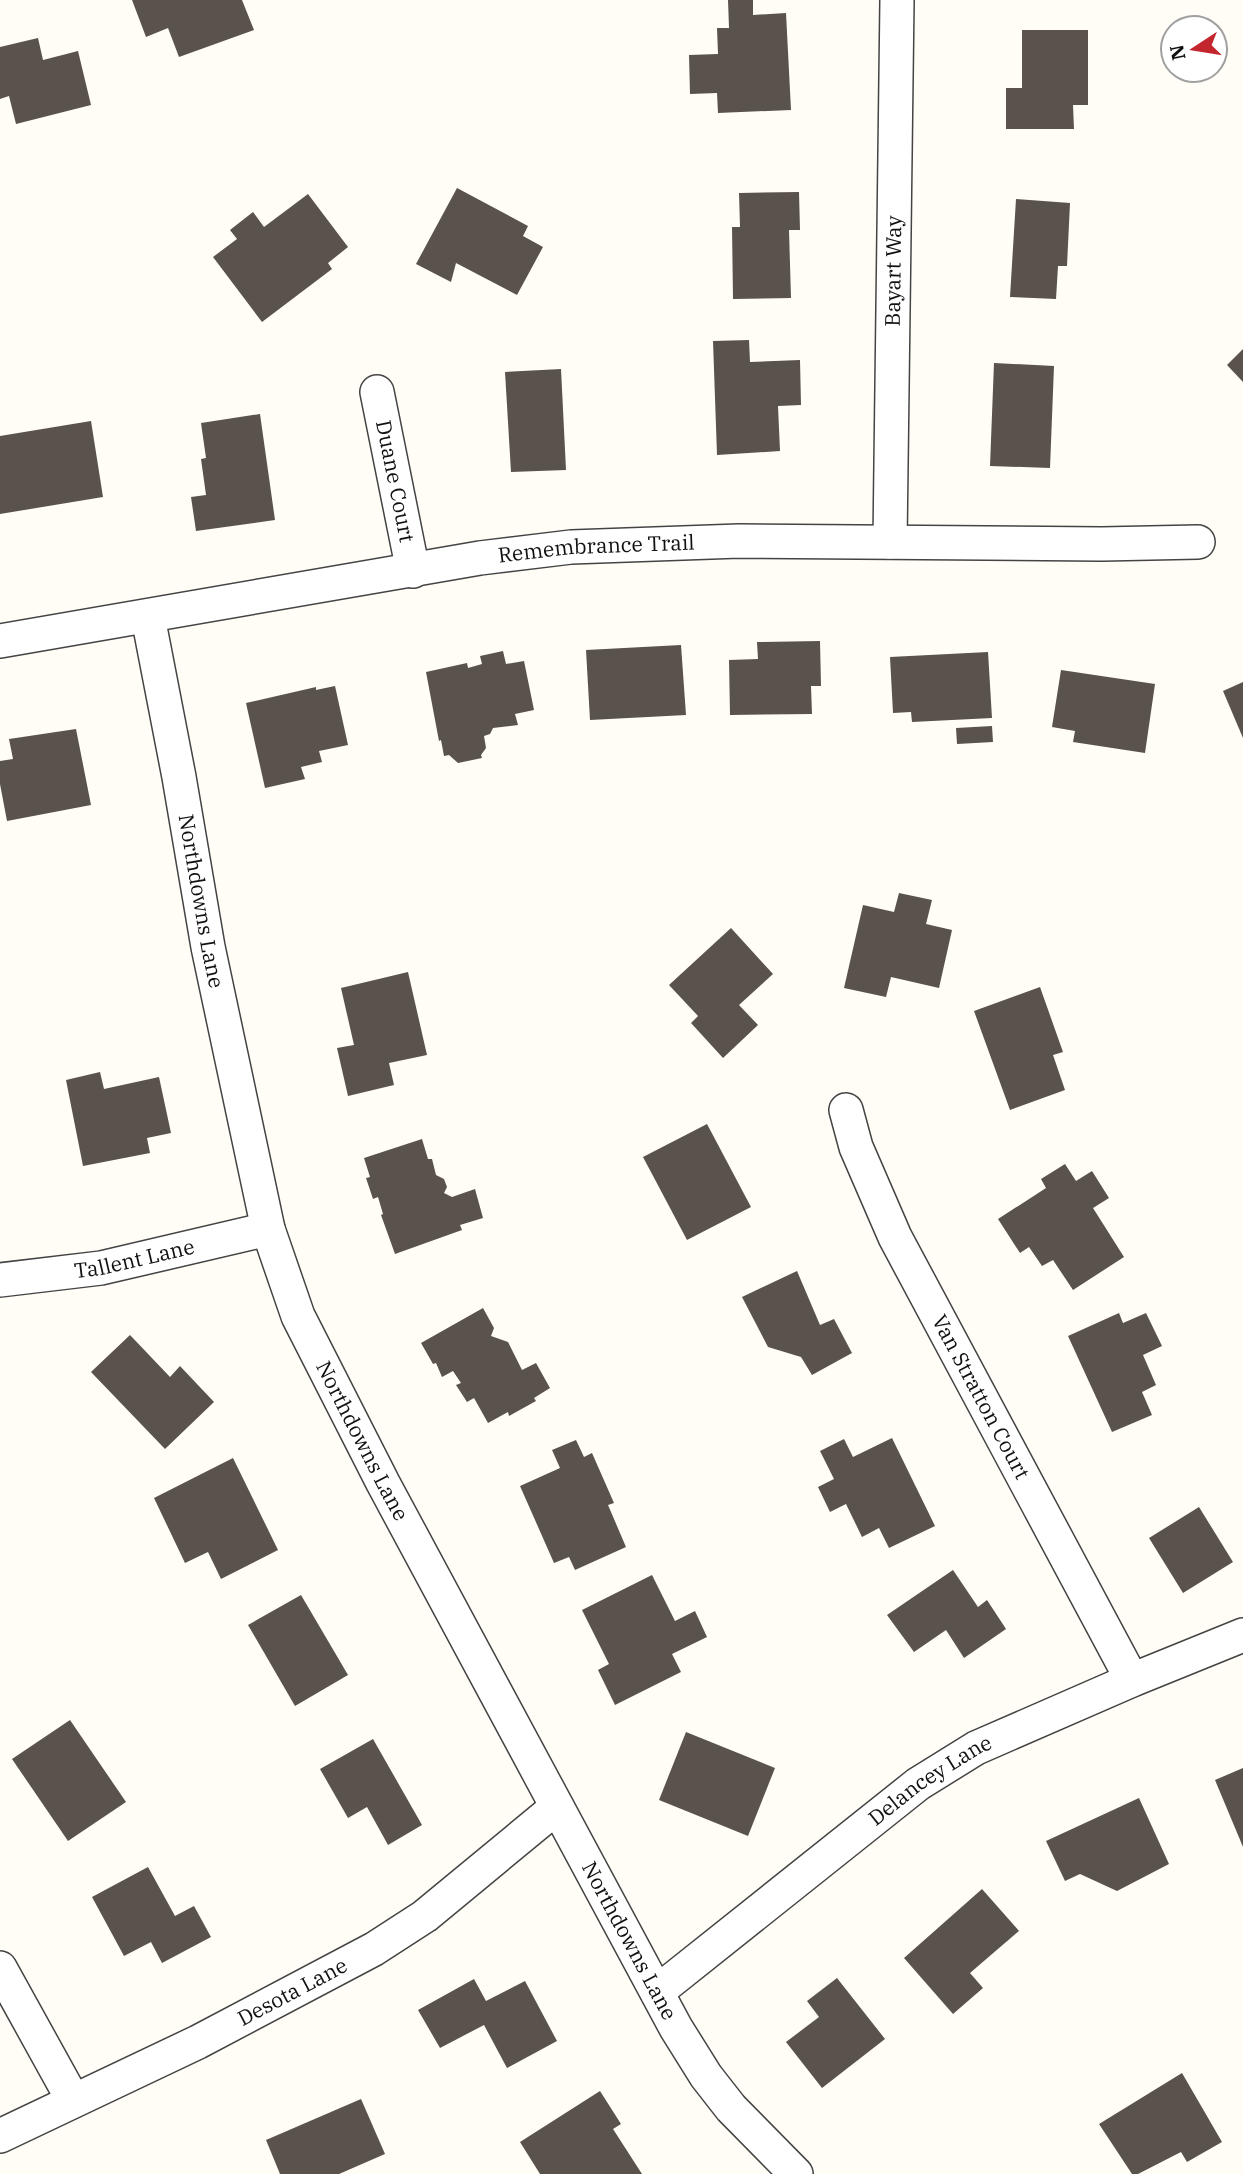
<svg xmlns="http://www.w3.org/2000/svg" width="1243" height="2174" font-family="'IBM Plex Serif',serif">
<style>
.building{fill:#5a524d}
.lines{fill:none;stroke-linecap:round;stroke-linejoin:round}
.street-casing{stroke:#444;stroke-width:36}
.street{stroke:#fff;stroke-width:33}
.labels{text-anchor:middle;stroke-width:7;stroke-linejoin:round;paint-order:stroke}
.street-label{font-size:21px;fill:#111;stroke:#fff}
</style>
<rect width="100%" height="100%" fill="#fffdf5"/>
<!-- building -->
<g class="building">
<polygon points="132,0 242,0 254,30 179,57 168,28 146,37"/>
<polygon points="728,0 753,0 753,15 786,13 791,110 718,113 717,93 690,94 689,55 718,54 717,28 729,28"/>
<polygon points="1022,30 1088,30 1088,105 1073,105 1074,129 1006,129 1006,88 1022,88"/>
<polygon points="38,38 43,60 78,51 91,105 16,124 9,96 0,99 0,47"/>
<polygon points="457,188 528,226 523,236 543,247 517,295 456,263 451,282 416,264"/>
<polygon points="799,192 800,230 789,230 791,298 733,299 732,227 740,227 739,193"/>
<polygon points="308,194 348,247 328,263 332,269 262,322 213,257 237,239 230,230 253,212 264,227"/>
<polygon points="1016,199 1070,203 1067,266 1058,266 1056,299 1010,297"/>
<polygon points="749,340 750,362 800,360 801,405 778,406 780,451 717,455 713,341"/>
<polygon points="1243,349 1243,382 1227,365"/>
<polygon points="994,363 1054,366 1050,468 990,466"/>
<polygon points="561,369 566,470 511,472 505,372"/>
<polygon points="260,414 275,520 196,531 191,497 206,495 201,459 206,458 201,423"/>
<polygon points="91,421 103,497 0,514 0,436"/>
<polygon points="820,641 821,686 811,686 812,714 730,715 729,660 758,659 757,642"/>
<polygon points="681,645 686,715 590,720 586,650"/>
<polygon points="503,651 506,664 524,661 534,710 515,714 518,725 493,728 490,734 484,736 486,748 481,755 482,758 458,763 449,755 444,756 441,740 439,741 426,672 467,663 468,668 482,664 480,656"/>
<polygon points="988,652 992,718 912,722 911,712 893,713 890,657"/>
<polygon points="1061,670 1155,684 1145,753 1073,742 1075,731 1052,727"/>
<polygon points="1243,682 1243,738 1223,691"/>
<polygon points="335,686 348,745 319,751 322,762 301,767 305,779 265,788 246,703 316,687 316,690"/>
<polygon points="992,726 993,742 957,744 956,728"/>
<polygon points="76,729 91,805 7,821 0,784 0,761 13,759 9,739"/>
<polygon points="899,893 932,900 926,924 952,930 939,988 891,977 886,997 844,988 863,905 894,912"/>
<polygon points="731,928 773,974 739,1005 758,1025 723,1058 691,1023 698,1016 669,985"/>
<polygon points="408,972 427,1055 389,1063 394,1085 348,1096 337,1048 354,1045 341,988"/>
<polygon points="1040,987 1063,1052 1053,1055 1065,1090 1010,1110 974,1011"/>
<polygon points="100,1072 104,1089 159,1077 171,1133 147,1138 150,1153 83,1166 66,1080"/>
<polygon points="707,1124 751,1207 687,1240 643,1157"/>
<polygon points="422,1139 428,1159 432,1159 436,1175 444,1179 447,1187 444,1193 452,1197 475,1189 483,1218 460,1225 462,1230 395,1254 381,1215 383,1214 378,1197 373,1199 366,1178 370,1177 364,1158"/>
<polygon points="1065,1164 1076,1181 1092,1171 1109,1198 1093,1208 1124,1257 1073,1290 1053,1260 1042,1266 1029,1247 1020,1253 998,1219 1046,1188 1041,1179"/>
<polygon points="797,1271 820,1325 834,1319 852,1353 812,1375 801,1357 768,1347 742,1297"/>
<polygon points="483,1308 494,1328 491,1336 508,1342 522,1370 536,1363 550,1388 534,1398 536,1401 509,1416 508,1412 488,1423 474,1398 467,1402 456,1385 461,1383 453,1371 442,1377 436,1363 433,1364 421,1343"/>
<polygon points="1119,1313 1123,1323 1146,1313 1162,1346 1143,1355 1156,1385 1142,1392 1152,1415 1112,1432 1068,1336"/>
<polygon points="130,1335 170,1377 180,1366 214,1402 165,1449 91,1372"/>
<polygon points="892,1438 935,1526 889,1548 879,1528 862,1537 846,1504 830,1512 818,1487 834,1479 820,1451 844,1439 853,1457"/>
<polygon points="576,1440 584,1457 592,1453 614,1503 608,1505 626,1547 575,1570 569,1557 554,1563 520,1486 560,1468 552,1450"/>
<polygon points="233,1458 278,1550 221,1579 208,1552 185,1563 154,1498"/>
<polygon points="1199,1507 1233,1562 1183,1593 1149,1538"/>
<polygon points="953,1570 978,1607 987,1600 1006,1629 964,1658 946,1630 914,1652 887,1615"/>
<polygon points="652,1575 675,1621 695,1611 707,1637 672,1654 681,1672 615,1705 598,1670 609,1664 582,1610"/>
<polygon points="301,1595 348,1675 295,1706 248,1625"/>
<polygon points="70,1720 126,1802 68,1841 12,1759"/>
<polygon points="686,1732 775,1768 748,1836 659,1800"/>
<polygon points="373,1739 422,1825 388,1845 367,1807 348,1818 320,1769"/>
<polygon points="1243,1768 1243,1847 1215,1780"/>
<polygon points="1139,1798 1169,1864 1117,1891 1080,1874 1065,1881 1046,1841"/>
<polygon points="148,1867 175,1916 194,1906 211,1937 162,1963 151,1942 124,1956 92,1897"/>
<polygon points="982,1889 1019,1931 970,1973 983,1988 953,2014 904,1958"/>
<polygon points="837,1978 885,2039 822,2088 786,2042 819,2017 807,2001"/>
<polygon points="474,1979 486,2001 525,1981 557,2041 507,2068 484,2025 440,2048 418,2010"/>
<polygon points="1182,2073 1222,2142 1187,2162 1181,2152 1138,2174 1132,2174 1099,2124"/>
<polygon points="600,2091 621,2124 613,2129 642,2174 540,2174 520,2142"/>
<polygon points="361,2099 385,2154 339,2174 280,2174 266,2140"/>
</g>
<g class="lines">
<!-- street casing -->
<g class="street-casing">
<g id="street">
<path id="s1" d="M377 392 413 571"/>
<path id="s2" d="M890 542 897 0"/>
<path id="s3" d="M148 617 179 777 208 947 268 1229 298 1316 383 1483 676 2028 706 2076 731 2108 796 2174"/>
<path id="s4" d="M0 641 480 558 571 547 739 541 1102 544 1198 542"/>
<path id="s5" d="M846 1110 856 1147 895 1237 1132 1680"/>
<path id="s6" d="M0 1280 101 1268 268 1229"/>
<polyline points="0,1968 73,2100"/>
<path id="s7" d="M657 1992 918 1784 976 1748 1132 1680 1243 1635"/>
<path id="s8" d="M0 2136 198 2042 374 1949 425 1916 557 1807"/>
</g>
</g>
<!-- street -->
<use href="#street" class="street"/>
</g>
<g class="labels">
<!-- street labels -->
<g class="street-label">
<text dy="7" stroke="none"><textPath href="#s2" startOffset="271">Bayart Way</textPath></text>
<text dy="7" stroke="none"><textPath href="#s1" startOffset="91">Duane Court</textPath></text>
<text dy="7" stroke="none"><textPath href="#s4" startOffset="604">Remembrance Trail</textPath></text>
<text dy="7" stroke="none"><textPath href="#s3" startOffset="289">Northdowns Lane</textPath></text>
<text dy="7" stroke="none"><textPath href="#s6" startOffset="136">Tallent Lane</textPath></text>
<text dy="7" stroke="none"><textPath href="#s5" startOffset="318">Van Stratton Court</textPath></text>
<text dy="7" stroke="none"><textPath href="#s3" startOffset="856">Northdowns Lane</textPath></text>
<text dy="7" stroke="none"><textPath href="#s7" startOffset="346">Delancey Lane</textPath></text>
<text dy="7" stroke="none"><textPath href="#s3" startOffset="1423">Northdowns Lane</textPath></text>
<text dy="7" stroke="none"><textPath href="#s8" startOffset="326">Desota Lane</textPath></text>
</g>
</g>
<!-- north arrow -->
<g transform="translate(1194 49) rotate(258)"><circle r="33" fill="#ffffff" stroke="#a0a0a0" stroke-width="2"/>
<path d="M0-5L12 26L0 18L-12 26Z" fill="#c4262e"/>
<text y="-10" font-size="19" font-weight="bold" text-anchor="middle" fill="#111111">N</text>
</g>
</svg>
